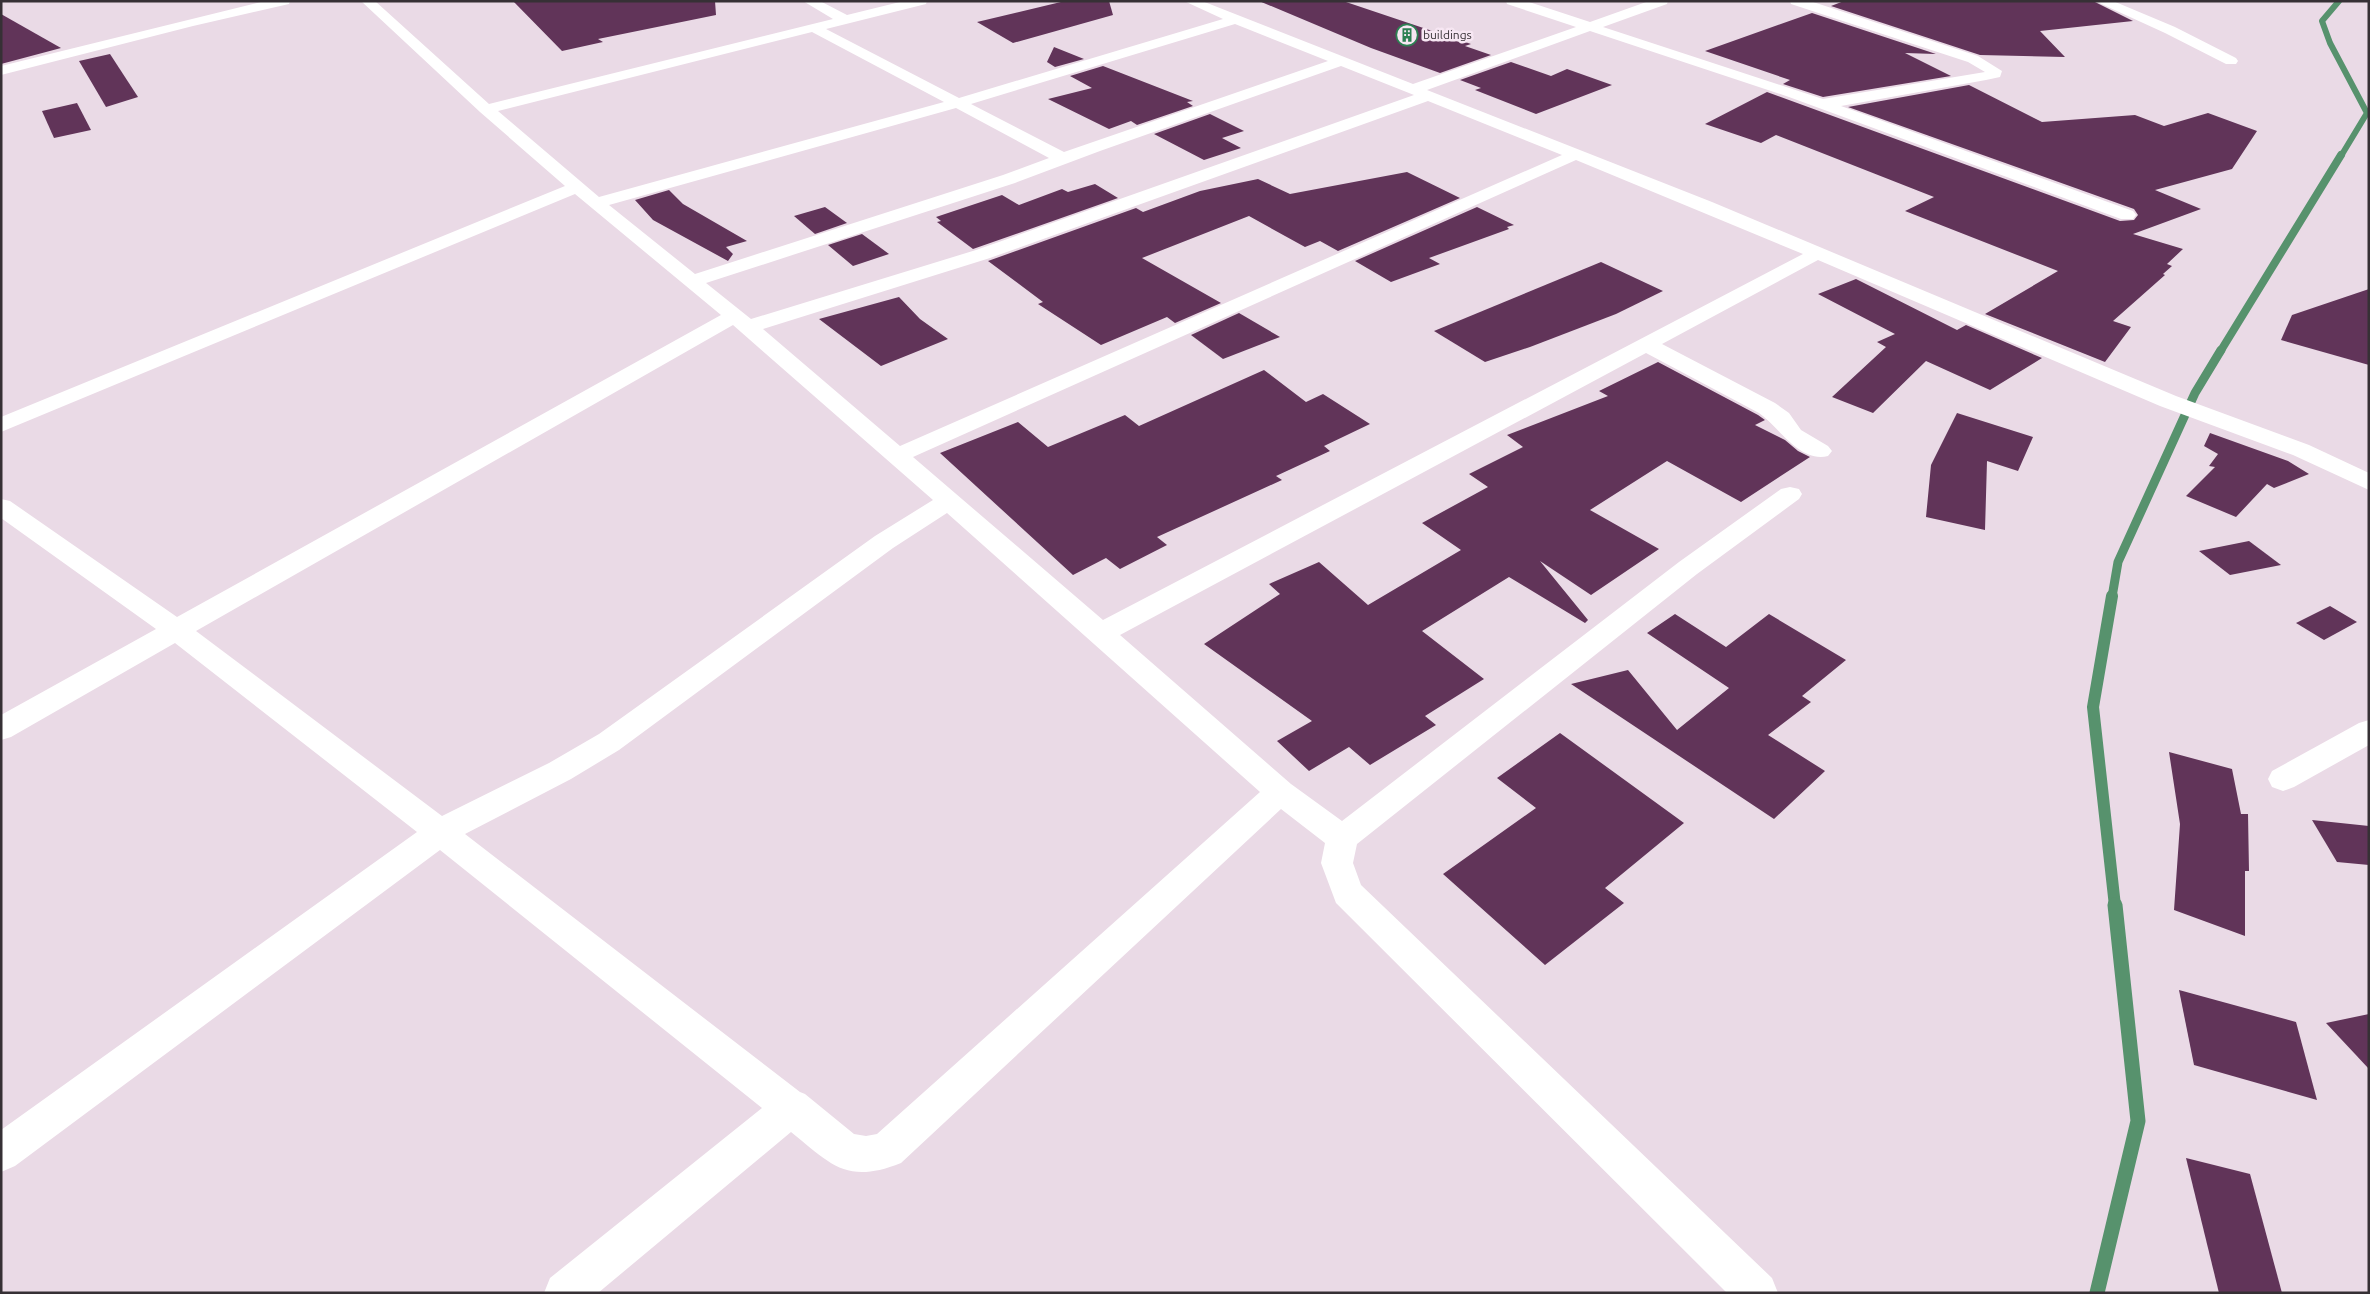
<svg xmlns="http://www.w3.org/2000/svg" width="2370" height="1294" font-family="Ubuntu,sans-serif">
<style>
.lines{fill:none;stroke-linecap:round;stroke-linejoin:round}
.stream-far4{stroke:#57926d;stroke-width:6}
.stream-far3{stroke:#57926d;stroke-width:8}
.stream-far2{stroke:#57926d;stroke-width:9}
.stream-far1{stroke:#57926d;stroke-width:12}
.stream{stroke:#57926d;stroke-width:15}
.building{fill:#613459}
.minor{fill:#fff;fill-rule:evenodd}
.labels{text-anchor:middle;stroke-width:5;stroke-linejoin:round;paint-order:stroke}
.far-poi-label{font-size:12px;fill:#363035;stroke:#f7e7f3;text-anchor:start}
</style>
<rect width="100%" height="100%" fill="#eadae6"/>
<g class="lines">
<!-- stream-far4 -->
<polyline class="stream-far4" points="2339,1 2322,21 2330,43 2367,113 2341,156"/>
<!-- stream-far3 -->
<polyline class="stream-far3" points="2220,352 2341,155"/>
<!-- stream-far2 -->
<polyline class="stream-far2" points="2112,597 2118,562 2195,393 2221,350"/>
<!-- stream-far1 -->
<polyline class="stream-far1" points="2112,596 2093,707 2115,906"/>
<!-- stream -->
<polyline class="stream" points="2097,1293 2138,1121 2115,905"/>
</g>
<!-- building -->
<g class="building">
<polygon points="513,1 715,1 716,15 598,39 603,42 562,51"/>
<polygon points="1065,1 1109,1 1113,15 1013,43 977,22"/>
<polygon points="1259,1 1343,1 1471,44 1465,46 1491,55 1440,73 1371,48"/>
<polygon points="1844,1 2093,1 2133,21 2040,31 2065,57 1980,55 1831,6"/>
<polygon points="1812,13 1936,54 1905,53 1951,76 1823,97 1783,84 1790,80 1705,51"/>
<polygon points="1,14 61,48 1,64"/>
<polygon points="1054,47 1084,59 1055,67 1047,62"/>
<polygon points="110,54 138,97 106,107 79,61"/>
<polygon points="1511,62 1551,76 1567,69 1612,85 1536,114 1475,90 1481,88 1460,80"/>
<polygon points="1103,66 1193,101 1187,102 1193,106 1137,125 1131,121 1109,129 1048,99 1092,88 1070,76"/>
<polygon points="1969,85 2042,122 2135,115 2164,126 2208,113 2257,131 2232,169 2155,190 2201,209 2133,234 2183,249 2167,264 2172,266 2163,274 2165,275 2113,321 2131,327 2105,362 1985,314 2058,271 1905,211 1934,197 1776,135 1761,143 1705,124 1767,92 2120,221 2134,220 2138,215 2134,209 1848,107"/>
<polygon points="77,103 91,130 54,138 42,111"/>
<polygon points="1210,114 1244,131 1222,138 1241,148 1204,160 1154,134"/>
<polygon points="1407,172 1460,198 1338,251 1320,241 1305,247 1249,216 1142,258 1221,303 1175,323 1167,317 1101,345 1038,304 1043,302 988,261 1136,208 1143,212 1200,191 1258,179 1290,194"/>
<polygon points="1095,184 1118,198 973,249 937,222 941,221 936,217 1002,195 1019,205 1062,189 1068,192"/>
<polygon points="669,190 683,204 747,241 726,247 733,254 728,261 653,220 635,200"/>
<polygon points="825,207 847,223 815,234 794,216"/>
<polygon points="1477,207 1514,225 1507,227 1509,229 1429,258 1440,264 1391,282 1355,261"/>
<polygon points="862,234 889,254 853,266 828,245"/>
<polygon points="1601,262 1663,291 1616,314 1530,347 1485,362 1434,331"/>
<polygon points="1856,279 1957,330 1966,325 2042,358 1990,390 1926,361 1873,413 1832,397 1886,347 1877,342 1895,334 1818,294"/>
<polygon points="2369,289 2369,365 2281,340 2292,315"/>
<polygon points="899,297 920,319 948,339 881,366 819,319"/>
<polygon points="1239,313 1280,337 1223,359 1191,335"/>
<polygon points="1658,362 1758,415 1765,420 1755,425 1785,440 1798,451 1810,457 1741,502 1667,461 1590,510 1659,549 1591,595 1540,561 1588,620 1585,623 1509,577 1422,631 1484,679 1425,716 1436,725 1370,765 1349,747 1309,771 1277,741 1312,721 1204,644 1280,594 1269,584 1319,562 1368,605 1461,550 1422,523 1488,487 1469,474 1523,447 1507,435 1608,396 1599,391"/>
<polygon points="1264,370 1306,402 1323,394 1370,424 1324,446 1330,451 1276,476 1282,480 1157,537 1167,545 1120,569 1106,558 1073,575 940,453 1018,422 1048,447 1125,415 1139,426"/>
<polygon points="1957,413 2033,437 2018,471 1987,461 1985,530 1926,517 1931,465"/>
<polygon points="2210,433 2288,461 2309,474 2274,488 2267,484 2236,517 2186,496 2215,467 2209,466 2218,454 2204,446"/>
<polygon points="2249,541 2281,565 2230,575 2199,551"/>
<polygon points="2330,606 2357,622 2324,640 2296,623"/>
<polygon points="1675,614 1726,647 1769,614 1846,660 1802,696 1811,702 1768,735 1825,771 1774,819 1571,684 1628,670 1677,730 1729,688 1647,633"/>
<polygon points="1560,733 1684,823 1605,888 1624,903 1545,965 1443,874 1536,808 1497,778"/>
<polygon points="2169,752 2232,769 2241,814 2248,814 2249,871 2245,871 2245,936 2174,910 2180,824"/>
<polygon points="2312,820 2369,826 2369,865 2337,862"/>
<polygon points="2179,990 2296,1022 2317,1100 2194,1065"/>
<polygon points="2369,1014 2369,1069 2326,1023"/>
<polygon points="2186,1158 2250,1174 2282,1293 2219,1293"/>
</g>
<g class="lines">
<!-- minor -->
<g class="minor">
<polygon points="265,1 290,1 289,4 193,26 1,75 1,66"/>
<path d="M361 1H375L489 104 833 19 803 1H820L847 15 904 1H927L926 4 826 29 959 98 1223 19 1184 1H1202L1413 84 1576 27 1507 4 1506 1H1526L1590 22 1649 1H1668L1667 4 1603 27 1823 99 1985 72 1968 62 1791 4 1790 1H1810L1978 56 2002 71 2000 77 1986 80 1841 106 2133 211 2136 215 2133 219H2121L1789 97 1590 31 1427 90 1712 202 2176 396 2309 445 2369 473V490L2293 455 2160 406 1818 260 1662 344 1775 403 1789 413 1801 430 1828 446 1832 451 1828 456C1799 463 1779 427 1759 413L1646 353 1120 635 1291 784 1342 821 1679 562 1781 489 1790 487 1799 489 1802 494 1799 499 1697 574 1357 844 1353 863 1361 885 1772 1278 1778 1293H1727L1336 903 1321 863 1325 843 1281 809 901 1163C846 1185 831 1164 791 1132L598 1293H544L550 1278 762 1108 440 850 15 1166 1 1172V1130L417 832 175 643 11 737 1 740V715L156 629 1 518V499L10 501 177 617 721 315 575 194 1 432V417L565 186 480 112ZM1235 24 1328 61 1064 152 971 104ZM812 32 944 102 599 197 498 111ZM1341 66 1414 95 976 250 751 319 706 283 1015 183 1100 151ZM1428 101 1562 155 900 446 763 329 990 258ZM956 108 1049 158 1003 175 695 274 609 205ZM1576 160 1803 254 1103 620 913 457ZM733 325 933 500 875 536 599 734 549 763 442 816 196 631ZM947 513 1260 792 877 1134 866 1136 854 1134 805 1094 800 1092 465 834 571 779 619 750 893 548Z"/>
<polygon points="2095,1 2113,1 2175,27 2236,58 2238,61 2236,64 2226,64 2165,33"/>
<polygon points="2369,720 2369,745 2294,787 2283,791 2272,787 2268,779 2272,771 2359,723"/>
</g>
</g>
<!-- icons -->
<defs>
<g id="building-ring" transform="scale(1.125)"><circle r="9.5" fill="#f7e7f3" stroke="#2d8053" stroke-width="1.5"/><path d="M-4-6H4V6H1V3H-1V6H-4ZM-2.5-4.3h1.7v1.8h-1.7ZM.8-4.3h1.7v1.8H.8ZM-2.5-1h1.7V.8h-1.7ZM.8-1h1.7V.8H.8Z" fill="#2d8053"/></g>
</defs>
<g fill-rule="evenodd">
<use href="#building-ring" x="1407" y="35"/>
</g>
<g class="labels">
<!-- far-poi labels -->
<g class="far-poi-label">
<text x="1423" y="39">buildings</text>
</g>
</g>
<!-- border -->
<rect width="2370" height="1294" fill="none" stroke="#363035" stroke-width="5"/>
</svg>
